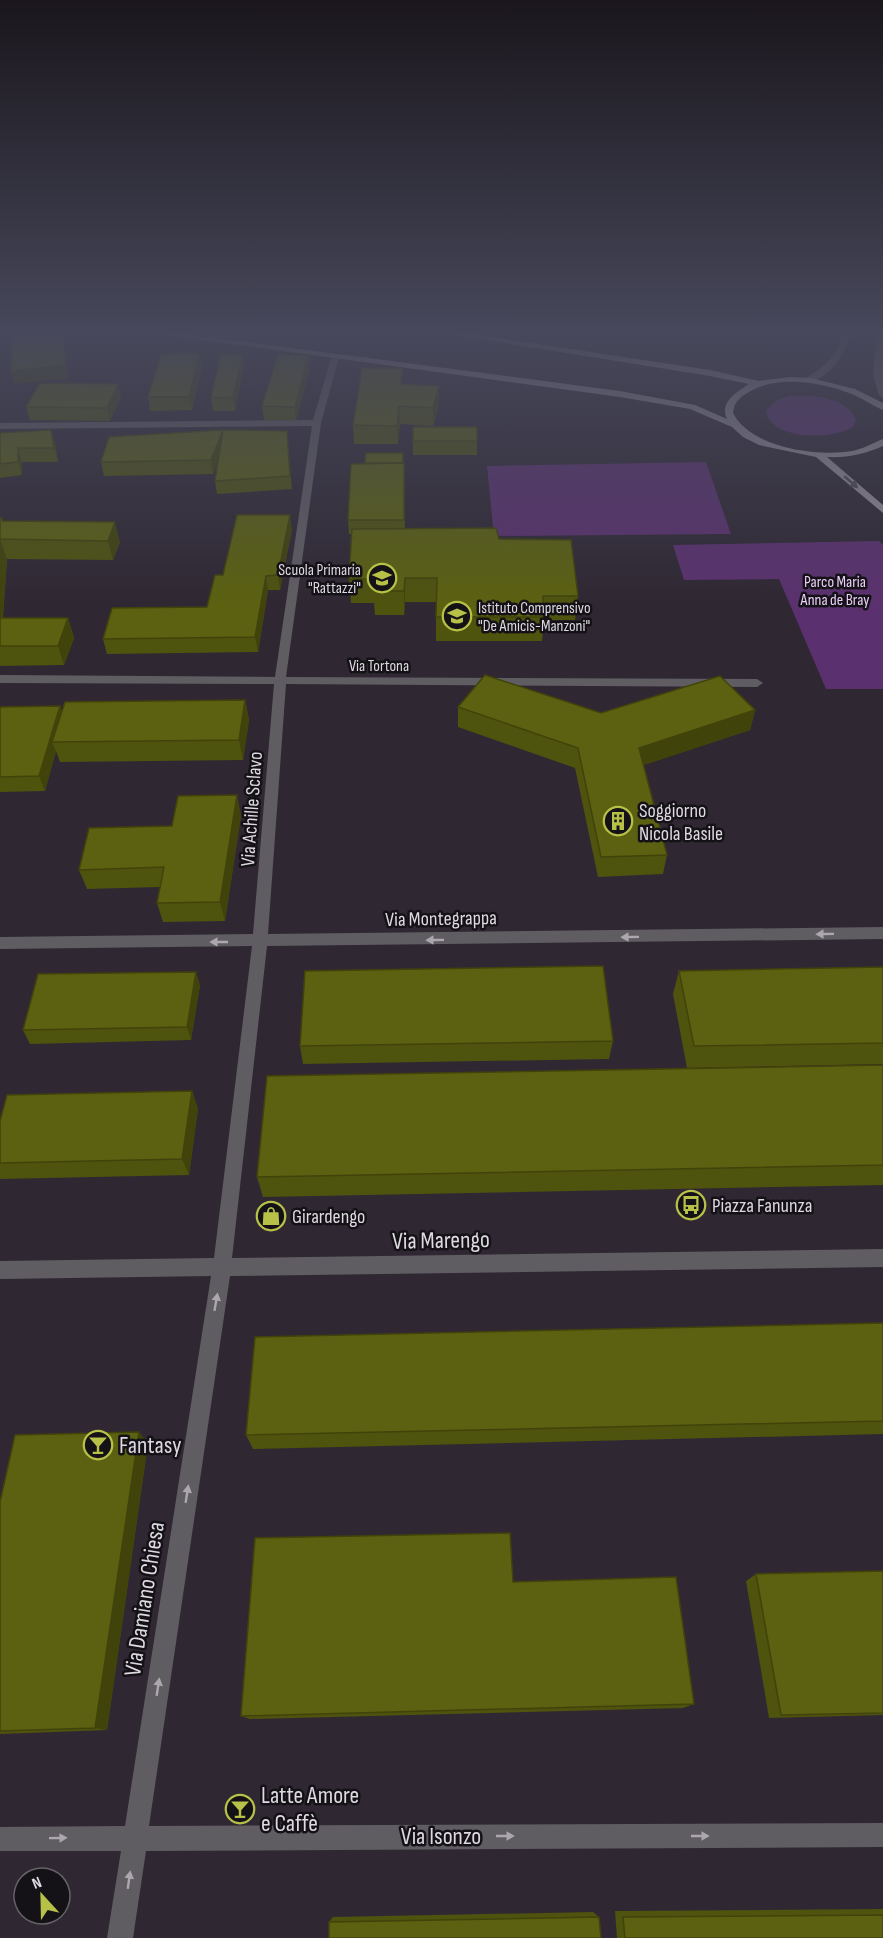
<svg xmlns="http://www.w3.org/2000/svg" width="883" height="1938" font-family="'Sofia Sans Condensed',sans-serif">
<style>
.green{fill:#5a316e}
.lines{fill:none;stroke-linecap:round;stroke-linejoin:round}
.minor{fill:#605d62;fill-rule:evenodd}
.major{fill:#958e99;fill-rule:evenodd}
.wall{fill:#4e530e}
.shaded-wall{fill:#40440b}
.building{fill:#5b6110;stroke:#40440b;stroke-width:1.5}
.oneway{fill:#4f4a52}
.oneway2{fill:#aca7ae}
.labels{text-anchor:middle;stroke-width:5;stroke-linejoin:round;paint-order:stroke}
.far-poi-label{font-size:16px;fill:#ded9e1;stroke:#151217;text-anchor:end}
.far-park-label{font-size:16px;fill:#e9cff8;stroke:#151217}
.far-street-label{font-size:16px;fill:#ded9e1;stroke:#151217}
.street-label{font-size:20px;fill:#ded9e1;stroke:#151217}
.poi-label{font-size:20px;fill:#ded9e1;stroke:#151217;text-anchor:start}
.near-street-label{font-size:24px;fill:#ded9e1;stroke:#151217}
.near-poi-label{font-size:24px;fill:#ded9e1;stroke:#151217;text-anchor:start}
</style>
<rect width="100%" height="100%" fill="#2f2833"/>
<!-- green -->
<g class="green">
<path d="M789 396C811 395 847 396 856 420L853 427C833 440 769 441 766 410L777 400Z"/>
<polygon points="706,462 731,534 494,536 487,466"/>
<polygon points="879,541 883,545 883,689 826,689 779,579 684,580 673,545"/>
</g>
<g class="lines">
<!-- minor -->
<g class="minor">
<path d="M843 333H851C847 352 826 384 804 383V379C824 368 837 356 843 333Z"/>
<polygon points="877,333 883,333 883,398 879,395 873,375"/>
<polygon points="332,355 339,357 321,423 286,677 757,679 763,683 757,687 286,684 268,934 883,927 883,939 267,946 232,1258 883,1249 883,1267 230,1276 149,1826 883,1823 883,1847 146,1851 133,1938 107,1938 121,1851 0,1851 0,1827 125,1826 211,1276 0,1279 0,1261 214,1258 252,946 0,949 0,937 253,934 274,684 0,683 0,675 275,677 312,426 0,429 0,423 313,420"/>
</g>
<!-- major -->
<path class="major" d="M152 333H177L620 391 695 405 727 419C719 402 737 392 749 384L710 376 443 333H465L710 370 759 381 790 377 811 378 855 389 883 403V410C871 405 861 397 849 393 820 382 777 375 749 392 740 397 734 402 733 413 751 448 817 457 852 451 863 449 873 443 883 439V446C865 454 847 458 827 457L883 505V513L816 457 759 445 743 437 732 427 690 409 620 397Z"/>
</g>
<!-- wall -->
<g class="wall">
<polygon points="200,353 202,366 192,410 150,411 148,397"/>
<polygon points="244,366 235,411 213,411 211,398"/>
<polygon points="310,368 296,420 264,420 262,406"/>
<polygon points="404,384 439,404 433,426 400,424 398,444 354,444 353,425"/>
<polygon points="121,397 110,421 30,420 26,407"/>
<polygon points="0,433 55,443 58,462 22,462 22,475 0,478"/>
<rect x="413" y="441" width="64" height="14"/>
<polygon points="288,445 292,489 217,494 215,481 218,462 213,474 104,476 101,462"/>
<polygon points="403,453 405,529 499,539 578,596 575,620 544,620 542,641 436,641 436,602 405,602 404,615 375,615 374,603 351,603 349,579 351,534 349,534 348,520 365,463"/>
<polygon points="0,518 3,521 120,542 113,560 7,559 3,618 68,618 74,638 64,665 0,666"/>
<polygon points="292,529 280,590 268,590 258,652 107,654 103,639 207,607 223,575"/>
<polygon points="245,700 249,720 243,760 60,762 56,751 45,791 0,792 0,707 60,706 62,712"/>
<polygon points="458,707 601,713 755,710 750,730 643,765 667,855 663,874 598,877 575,768 458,727"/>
<polygon points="241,815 225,921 163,922 157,903 160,887 87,889 79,870 172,826"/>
<polygon points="883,967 883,1064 687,1068 673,994 679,971"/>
<polygon points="200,985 191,1040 30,1044 23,1030"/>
<polygon points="613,1041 609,1059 303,1064 300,1046"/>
<polygon points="883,1065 883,1185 263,1197 257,1177"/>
<polygon points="192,1091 198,1109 189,1175 0,1179 0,1121"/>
<polygon points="883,1323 883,1434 253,1449 246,1435"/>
<polygon points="148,1443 107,1730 0,1734 0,1502"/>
<polygon points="883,1571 883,1715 769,1718 746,1581 756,1574"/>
<polygon points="513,1582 694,1704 683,1708 250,1719 241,1716"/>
<polygon points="883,1909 883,1938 617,1938 615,1911"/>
<polygon points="593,1912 599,1917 329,1922 333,1917"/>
</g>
<!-- shaded-wall -->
<g class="shaded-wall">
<polygon points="63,333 66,346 68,378 15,384 11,371"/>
<polygon points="200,353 202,366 192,410 189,397"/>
<polygon points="243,354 244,366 235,411 233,397"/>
<polygon points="309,355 310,368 296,420 295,407"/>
<polygon points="118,384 121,397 110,421 107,408"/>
<polygon points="439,386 439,404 433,426 433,408"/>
<polygon points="399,406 400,424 398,444 397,426"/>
<polygon points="51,430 55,443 58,462 54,448"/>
<polygon points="223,430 225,444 213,474 211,460"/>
<polygon points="18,448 22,462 22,475 18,462"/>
<polygon points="290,515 292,529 280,590 278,575"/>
<polygon points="115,522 120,542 113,560 108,541"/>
<polygon points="0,539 7,559 1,638 0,635"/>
<polygon points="266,576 268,590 258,652 255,637"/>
<polygon points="405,578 405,602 404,615 404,591"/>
<polygon points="68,618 74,638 64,665 58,646"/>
<polygon points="245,700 249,720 243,760 239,740"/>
<polygon points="60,706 65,720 52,742 56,751 45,791 39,776"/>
<polygon points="755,710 750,730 635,768 639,748"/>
<polygon points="237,795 241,815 225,921 220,902"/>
<polygon points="196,972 200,985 191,1040 187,1027"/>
<polygon points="192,1091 198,1109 189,1175 182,1159"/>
<polygon points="139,1432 148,1443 107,1730 95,1728"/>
</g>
<!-- building -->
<g class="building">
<polygon points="63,333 65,365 11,371 12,338"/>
<polygon points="200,353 189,397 148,397 161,354"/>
<polygon points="221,354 243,354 233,397 211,398"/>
<polygon points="278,354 309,355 295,407 262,406"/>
<polygon points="362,368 403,368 401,384 439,386 433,408 399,406 397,426 353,425"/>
<polygon points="40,383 118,384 107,408 26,407"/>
<rect x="413" y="427" width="64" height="14"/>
<polygon points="51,430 54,448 18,448 18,462 0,464 0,433"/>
<polygon points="223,430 211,460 101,462 109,437"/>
<polygon points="223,430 287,431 290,476 215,481"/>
<polygon points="366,453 403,453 403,463 365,463"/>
<polygon points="404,463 404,520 348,520 351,464"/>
<polygon points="237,515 290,515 278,575 266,576 255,637 103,639 112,608 207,607 215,575 223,575"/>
<polygon points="0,518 2,518 2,521 115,522 108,541 0,539 0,542"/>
<polygon points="496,528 499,539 571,540 578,596 543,596 544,617 436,617 437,578 405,578 404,591 374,591 374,579 349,579 352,529"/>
<polygon points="0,618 68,618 58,646 0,646"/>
<polygon points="485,675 601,713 720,676 755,710 639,748 667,855 601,857 578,748 458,707"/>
<polygon points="245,700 239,740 52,742 65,702"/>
<polygon points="60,706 39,776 0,777 0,707"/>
<polygon points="237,795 220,902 157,903 164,867 79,870 89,828 172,826 178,796"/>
<polygon points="603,966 613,1041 300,1046 305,971"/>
<polygon points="883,967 883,1043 694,1046 679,971"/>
<polygon points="196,972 187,1027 23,1030 38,974"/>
<polygon points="883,1065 883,1165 257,1177 267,1076"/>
<polygon points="192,1091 182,1159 0,1163 0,1121 7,1095"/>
<polygon points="883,1323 883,1421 246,1435 255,1337"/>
<polygon points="139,1432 95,1728 0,1731 0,1502 15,1435"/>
<polygon points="510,1533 513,1582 676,1577 694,1704 241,1716 255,1538"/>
<polygon points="883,1571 883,1713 781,1715 756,1574"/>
<polygon points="883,1915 883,1938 625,1938 623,1917"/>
<polygon points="599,1917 601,1938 329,1938 329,1922"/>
</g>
<!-- one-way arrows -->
<defs><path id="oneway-solid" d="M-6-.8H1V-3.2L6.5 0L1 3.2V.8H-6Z" transform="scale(1.5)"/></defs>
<use class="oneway" href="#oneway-solid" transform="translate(851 482) rotate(41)"/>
<g class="oneway2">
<use href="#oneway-solid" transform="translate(825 934) rotate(179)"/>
<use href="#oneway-solid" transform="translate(630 937) rotate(179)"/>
<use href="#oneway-solid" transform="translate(435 940) rotate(179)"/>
<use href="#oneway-solid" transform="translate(219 942) rotate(180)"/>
<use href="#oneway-solid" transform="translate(216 1302) rotate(-80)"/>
<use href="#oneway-solid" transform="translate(187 1494) rotate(-81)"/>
<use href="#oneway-solid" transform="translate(158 1687) rotate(-81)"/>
<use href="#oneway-solid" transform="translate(505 1836)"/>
<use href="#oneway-solid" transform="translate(700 1836)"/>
<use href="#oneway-solid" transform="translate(58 1838) rotate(-1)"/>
<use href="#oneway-solid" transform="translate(129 1880) rotate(-82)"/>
</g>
<!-- sky -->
<linearGradient id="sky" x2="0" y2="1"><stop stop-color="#1a161c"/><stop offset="0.55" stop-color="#47485b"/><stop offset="1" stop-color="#47485b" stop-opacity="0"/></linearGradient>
<rect width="883" height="605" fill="url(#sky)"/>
<!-- icons -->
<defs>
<g id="school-ring" transform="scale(1.5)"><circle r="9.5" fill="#151217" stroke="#b7c148" stroke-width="1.5"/><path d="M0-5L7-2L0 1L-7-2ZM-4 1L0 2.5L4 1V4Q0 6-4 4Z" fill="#b7c148"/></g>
<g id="building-ring" transform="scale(1.5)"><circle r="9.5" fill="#151217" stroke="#b7c148" stroke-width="1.5"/><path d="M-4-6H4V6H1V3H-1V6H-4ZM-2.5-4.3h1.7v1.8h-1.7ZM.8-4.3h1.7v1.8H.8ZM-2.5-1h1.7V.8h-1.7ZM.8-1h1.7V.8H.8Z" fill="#b7c148"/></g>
<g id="bus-ring" transform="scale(1.5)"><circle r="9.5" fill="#151217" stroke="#b7c148" stroke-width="1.5"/><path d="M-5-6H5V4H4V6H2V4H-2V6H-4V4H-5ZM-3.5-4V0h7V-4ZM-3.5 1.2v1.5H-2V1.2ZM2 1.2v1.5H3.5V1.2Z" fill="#b7c148"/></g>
<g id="shop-ring" transform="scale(1.5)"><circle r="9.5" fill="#151217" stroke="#b7c148" stroke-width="1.5"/><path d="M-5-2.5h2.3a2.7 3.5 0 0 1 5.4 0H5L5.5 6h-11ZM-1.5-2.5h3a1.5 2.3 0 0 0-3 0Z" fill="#b7c148"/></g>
<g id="bar-ring" transform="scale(1.5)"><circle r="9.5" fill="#151217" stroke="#b7c148" stroke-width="1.5"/><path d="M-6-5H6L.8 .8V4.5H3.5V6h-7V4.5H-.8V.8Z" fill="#b7c148"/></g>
</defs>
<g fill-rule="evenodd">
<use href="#school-ring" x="382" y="578"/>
<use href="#school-ring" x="457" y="616"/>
<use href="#building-ring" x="618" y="821"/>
<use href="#bus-ring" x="691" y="1205"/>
<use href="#shop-ring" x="271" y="1216"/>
<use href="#bar-ring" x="98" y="1445"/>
<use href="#bar-ring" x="240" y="1809"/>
</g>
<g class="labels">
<!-- far-poi labels -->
<g class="far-poi-label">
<text x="361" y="575">Scuola Primaria<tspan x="361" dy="18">"Rattazzi"</tspan></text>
<text x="478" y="613" text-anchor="start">Istituto Comprensivo<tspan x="478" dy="18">"De Amicis-Manzoni"</tspan></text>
</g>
<!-- far-park labels -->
<g class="far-park-label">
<text x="835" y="587">Parco Maria<tspan x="835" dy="18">Anna de Bray</tspan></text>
</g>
<!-- far-street labels -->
<g class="far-street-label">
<text x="379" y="671">Via Tortona</text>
</g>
<!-- street labels -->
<g class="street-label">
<text transform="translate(251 809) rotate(-86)" y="7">Via Achille Sclavo</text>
<text transform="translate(441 918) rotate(-1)" y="7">Via Montegrappa</text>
</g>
<!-- poi labels -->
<g class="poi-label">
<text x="639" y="817">Soggiorno<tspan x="639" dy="23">Nicola Basile</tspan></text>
<text x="712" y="1212">Piazza Fanunza</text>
<text x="292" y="1223">Girardengo</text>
</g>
<!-- near-street labels -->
<g class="near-street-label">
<text transform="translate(441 1240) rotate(-1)" y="8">Via Marengo</text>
<text transform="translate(144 1599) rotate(-81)" y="8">Via Damiano Chiesa</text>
<text x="441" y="1844">Via Isonzo</text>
</g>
<!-- near-poi labels -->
<g class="near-poi-label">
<text x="119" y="1453">Fantasy</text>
<text x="261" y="1803">Latte Amore<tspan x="261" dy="28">e Caffè</tspan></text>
</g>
</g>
<!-- north arrow -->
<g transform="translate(42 1896) rotate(338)"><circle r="28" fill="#151217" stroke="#656268" stroke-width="1.5"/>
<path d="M0-4.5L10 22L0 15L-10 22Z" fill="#b7c148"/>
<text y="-9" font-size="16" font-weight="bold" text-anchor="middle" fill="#ded9e1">N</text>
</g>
</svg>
